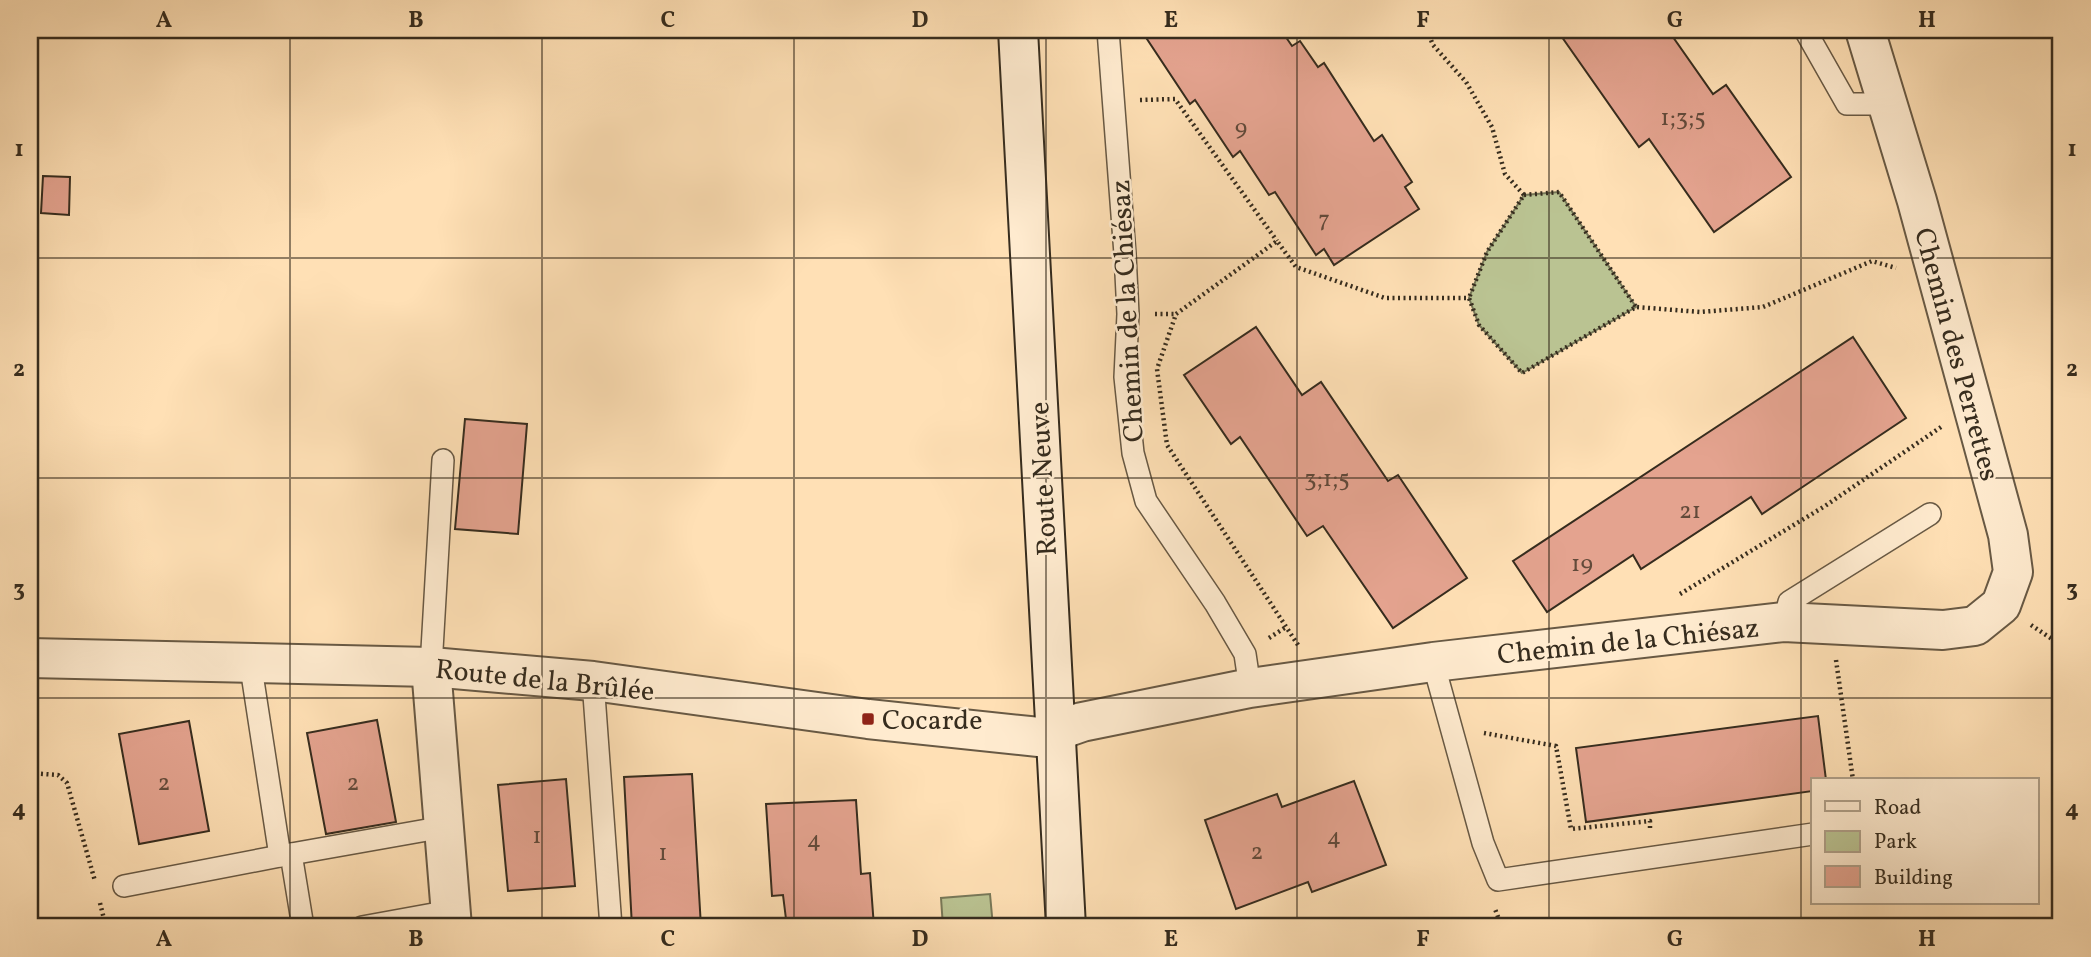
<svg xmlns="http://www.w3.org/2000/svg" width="2091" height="957" font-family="Vollkorn,serif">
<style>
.green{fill:#bac392;stroke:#787858;stroke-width:2}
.building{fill:#e4a38f;stroke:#362c1e;stroke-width:2}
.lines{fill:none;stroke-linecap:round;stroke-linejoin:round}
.lane-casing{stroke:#685944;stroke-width:24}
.street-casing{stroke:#685944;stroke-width:42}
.secondary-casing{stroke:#362c1e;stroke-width:42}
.path{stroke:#362c1e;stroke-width:4.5;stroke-dasharray:2 3.5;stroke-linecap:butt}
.lane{stroke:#ffebcf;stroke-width:21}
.street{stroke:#ffebcf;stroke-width:38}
.secondary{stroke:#ffebcf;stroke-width:38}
.grid{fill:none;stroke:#362c1e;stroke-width:2;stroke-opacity:0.55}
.poi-dot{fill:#8f2418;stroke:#ffebcf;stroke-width:2.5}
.labels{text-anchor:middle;stroke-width:5;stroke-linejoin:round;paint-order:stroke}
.number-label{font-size:24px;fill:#624a3a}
.street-label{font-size:28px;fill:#362c1e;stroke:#ffebcf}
.poi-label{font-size:28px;fill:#362c1e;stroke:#ffebcf;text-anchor:start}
.neatline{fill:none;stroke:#362c1e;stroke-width:2.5}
.grid-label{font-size:23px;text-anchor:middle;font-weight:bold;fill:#362c1e}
</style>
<rect width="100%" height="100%" fill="#ffe0b5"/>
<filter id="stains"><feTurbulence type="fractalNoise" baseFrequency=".00286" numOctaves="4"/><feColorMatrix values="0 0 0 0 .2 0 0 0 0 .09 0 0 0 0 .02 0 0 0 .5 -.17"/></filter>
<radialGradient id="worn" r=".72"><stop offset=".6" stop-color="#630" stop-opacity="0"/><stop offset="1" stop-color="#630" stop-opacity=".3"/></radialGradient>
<!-- green -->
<g class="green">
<polygon points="1559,192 1636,307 1522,373 1479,325 1469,298 1487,252 1524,195"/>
<polygon points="990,894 993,927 943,927 941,898"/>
</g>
<!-- building -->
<g class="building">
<polygon points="1141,30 1281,30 1292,46 1300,41 1318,67 1324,63 1374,141 1382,135 1412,182 1405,187 1419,209 1334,265 1324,249 1316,255 1275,192 1269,195 1240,151 1233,157 1195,100 1190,104"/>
<polygon points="1557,30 1668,30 1713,94 1726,85 1791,177 1714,232 1649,139 1639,147"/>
<polygon points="43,176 70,177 69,215 41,213"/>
<polygon points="1256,327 1302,395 1321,382 1388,481 1398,475 1467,578 1393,628 1323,526 1307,536 1240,437 1231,444 1184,375"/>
<polygon points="1853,337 1906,418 1762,514 1751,497 1641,569 1633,555 1547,612 1513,561"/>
<polygon points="465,419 527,424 518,534 455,529"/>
<polygon points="1818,716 1826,780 1813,780 1813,791 1586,822 1576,748"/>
<polygon points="377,720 396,822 326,834 307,733"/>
<polygon points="189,721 209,831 139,844 119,734"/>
<polygon points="692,774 701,927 632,927 624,777"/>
<polygon points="566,779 575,886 508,891 498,785"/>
<polygon points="1354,781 1386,865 1312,892 1308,882 1236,909 1205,820 1277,794 1282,807"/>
<polygon points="856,800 861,874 870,873 874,927 787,927 783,895 772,896 766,804"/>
</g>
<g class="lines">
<!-- lane casing -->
<g class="lane-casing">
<g id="lane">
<polyline points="1108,30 1125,254 1128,314 1125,377 1133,453 1146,501 1215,603 1245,654 1250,688"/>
<polyline points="1805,30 1847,104 1887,104"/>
<polyline points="1784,622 1789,602 1930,514"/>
<polyline points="250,661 280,856 444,827"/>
<polyline points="1433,662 1483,843 1498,880 1813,834"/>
<polyline points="431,667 443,460"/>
<polyline points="593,681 611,927"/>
<polyline points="291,854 303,927"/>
<polyline points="124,886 280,856"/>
<polyline points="362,927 450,911"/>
</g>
</g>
<!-- street casing -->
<g class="street-casing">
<g id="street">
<polyline points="30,658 431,667 593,681 868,719 1039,737 1082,722 1250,688 1433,662 1784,622 1943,630 1975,626 2001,605 2013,572 2008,535 1917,201 1865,30"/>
<polyline points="431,667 452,927"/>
</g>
</g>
<!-- secondary casing -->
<g class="secondary-casing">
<polyline id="secondary" points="1018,30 1066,927"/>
</g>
<!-- path -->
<g class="path">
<polyline points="1427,30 1433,45 1466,82 1492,127 1505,174 1524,195 1487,252 1469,298"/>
<polyline points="1140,100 1175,99 1277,241"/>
<polyline points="1524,195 1559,192 1636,307"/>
<polyline points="1155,314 1176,314"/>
<polyline points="1680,594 1825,506 1941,427"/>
<polyline points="2031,625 2061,645"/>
<polyline points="1269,638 1286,627"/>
<polyline points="1298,645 1167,445 1157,369 1176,314 1277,241 1296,267 1385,298 1469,298 1479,325 1522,373 1636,307 1700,312 1763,307 1872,261 1896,268"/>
<polyline points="1836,660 1853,780"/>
<polyline points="1484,733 1556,746 1571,829 1650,821 1650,830"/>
<polyline points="30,773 58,775 67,783 95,881"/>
<polyline points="100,903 106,927"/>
<polyline points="1214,920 1217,927"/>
<polyline points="1434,927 1438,927"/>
<polyline points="1484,927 1500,922 1495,909"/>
</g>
<!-- lane -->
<use href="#lane" class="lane"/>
<!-- street -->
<use href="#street" class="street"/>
<!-- secondary -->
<use href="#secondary" class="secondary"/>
</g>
<!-- grid -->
<path class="grid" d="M290 30V927M542 30V927M794 30V927M1046 30V927M1297 30V927M1549 30V927M1801 30V927M30 258H2061M30 478H2061M30 698H2061"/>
<!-- markers -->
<rect class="poi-dot" x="861" y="712" width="14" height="14" rx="3.5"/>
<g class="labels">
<!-- number labels -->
<g class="number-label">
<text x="1683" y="125">1;3;5</text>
<text x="1241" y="135">9</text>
<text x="1324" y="227">7</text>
<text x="1327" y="486">3;1;5</text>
<text x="1690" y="518">21</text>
<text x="1582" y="571">19</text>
<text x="164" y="790">2</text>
<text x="353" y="790">2</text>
<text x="537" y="843">1</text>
<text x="1334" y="844">4</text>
<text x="814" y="847">4</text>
<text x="1257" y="859">2</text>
<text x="663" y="860">1</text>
</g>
<!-- street labels -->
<g class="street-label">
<text transform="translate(1126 311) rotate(-93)" y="10">Chemin de la Chiésaz</text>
<text transform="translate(1958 354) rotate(75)" y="10">Chemin des Perrettes</text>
<text transform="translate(1042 479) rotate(-93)" y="10">Route Neuve</text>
<text transform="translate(1628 640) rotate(-6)" y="10">Chemin de la Chiésaz</text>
<text transform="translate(545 679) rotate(6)" y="10">Route de la Brûlée</text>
</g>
<!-- poi labels -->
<g class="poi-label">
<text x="882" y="729">Cocarde</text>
</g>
</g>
<!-- margin -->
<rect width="2091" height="957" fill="none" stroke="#ffe0b5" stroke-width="77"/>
<!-- legend -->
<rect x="1811" y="778" width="228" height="126" fill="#ffebcf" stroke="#af9f88" stroke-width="2"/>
<rect x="1825" y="801" width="35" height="10" fill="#ffebcf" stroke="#af9f88" stroke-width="2"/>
<text x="1874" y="814" font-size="21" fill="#362c1e">Road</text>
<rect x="1825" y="831" width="35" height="21" fill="#bac392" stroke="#af9f88" stroke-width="2"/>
<text x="1874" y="848" font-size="21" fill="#362c1e">Park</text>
<rect x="1825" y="866" width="35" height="21" fill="#e4a38f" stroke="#af9f88" stroke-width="2"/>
<text x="1874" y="884" font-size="21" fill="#362c1e">Building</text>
<rect x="38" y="38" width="2014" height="880" class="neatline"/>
<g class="grid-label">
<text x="164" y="27">A</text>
<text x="416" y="27">B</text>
<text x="668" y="27">C</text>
<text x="920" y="27">D</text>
<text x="1171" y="27">E</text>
<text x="1423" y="27">F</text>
<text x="1675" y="27">G</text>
<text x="1927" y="27">H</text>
<text x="19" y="156">1</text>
<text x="2072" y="156">1</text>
<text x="19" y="376">2</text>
<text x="2072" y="376">2</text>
<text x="19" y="596">3</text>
<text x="2072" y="596">3</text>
<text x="19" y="816">4</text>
<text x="2072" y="816">4</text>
<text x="164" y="946">A</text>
<text x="416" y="946">B</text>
<text x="668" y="946">C</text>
<text x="920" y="946">D</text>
<text x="1171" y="946">E</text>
<text x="1423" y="946">F</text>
<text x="1675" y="946">G</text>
<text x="1927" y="946">H</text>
</g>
<rect width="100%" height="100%" filter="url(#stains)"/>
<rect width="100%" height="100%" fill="url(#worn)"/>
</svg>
